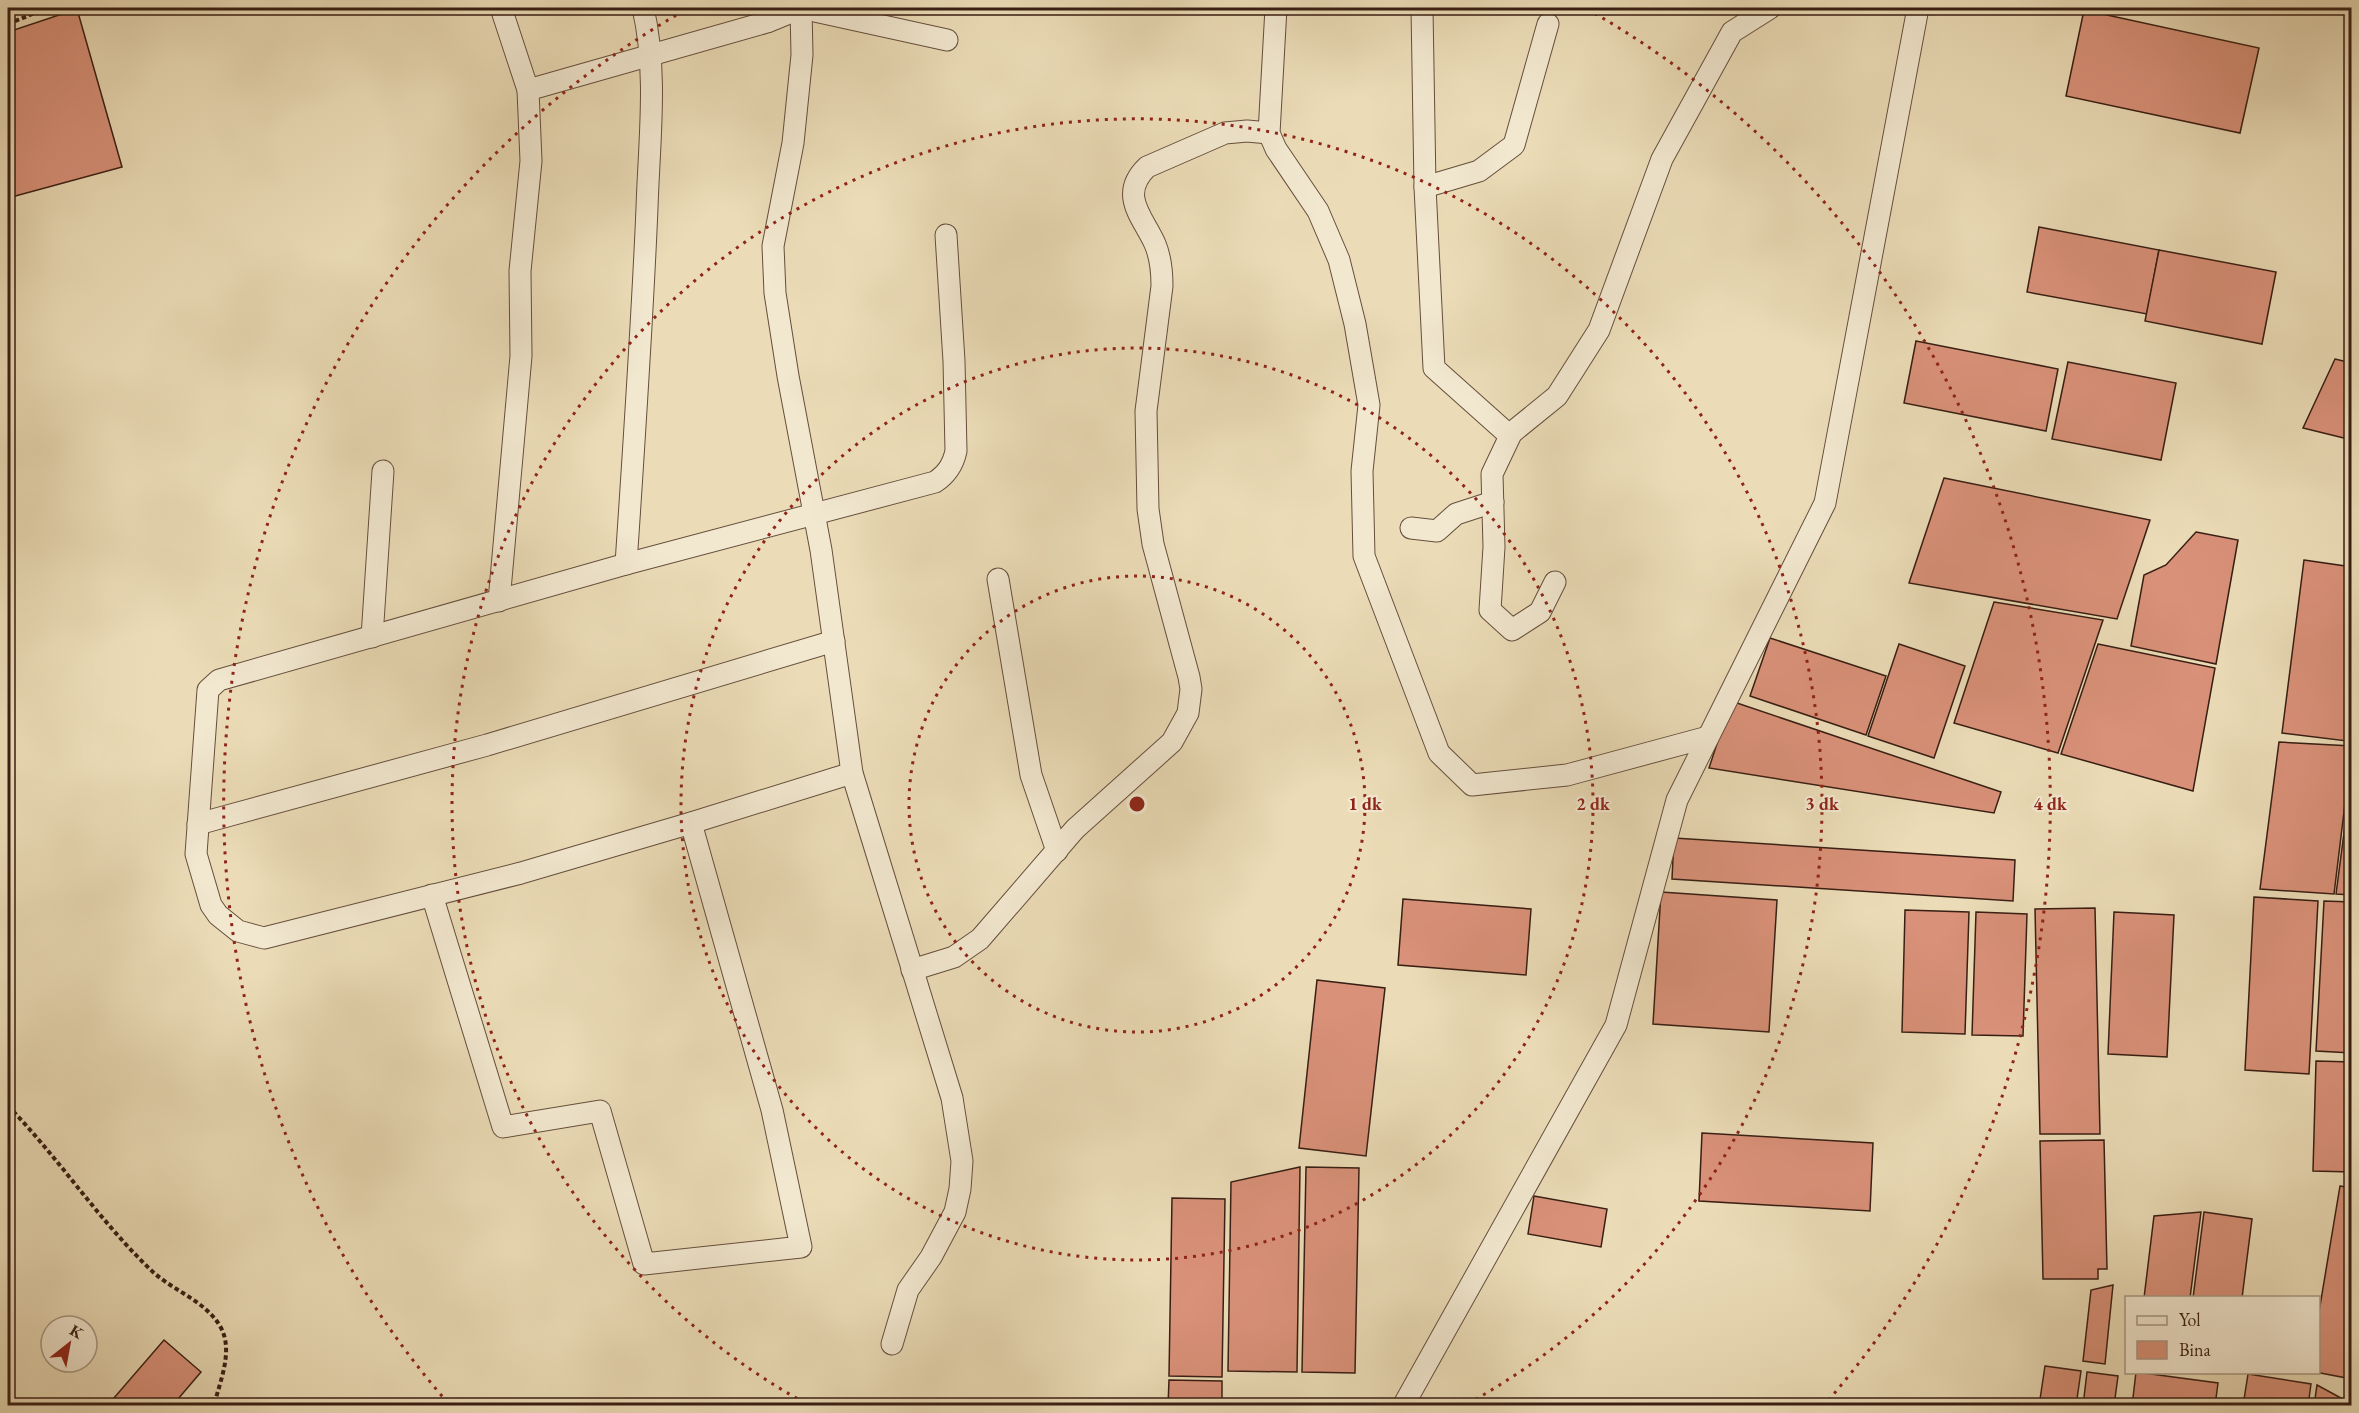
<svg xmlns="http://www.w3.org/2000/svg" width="2359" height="1413" font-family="'EB Garamond',serif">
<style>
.building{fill:#d99179;stroke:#381e13;stroke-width:1.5}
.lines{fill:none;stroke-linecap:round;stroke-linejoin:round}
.minor-casing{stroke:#654e3c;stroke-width:23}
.path{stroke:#381e13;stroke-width:4;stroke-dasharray:4.5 3;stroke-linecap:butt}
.minor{stroke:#f2e8d0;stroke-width:21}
.ring{fill:none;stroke:#8f2418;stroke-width:3;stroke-dasharray:3 6}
.centre{fill:#8f2418;stroke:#f2e8d0;stroke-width:3}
.ring-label{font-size:18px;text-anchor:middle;font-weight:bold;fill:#8f2418;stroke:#f2e8d0;stroke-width:4.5;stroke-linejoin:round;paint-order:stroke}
</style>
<rect width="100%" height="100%" fill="#ebdcb7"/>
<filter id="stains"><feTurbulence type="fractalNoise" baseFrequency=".00333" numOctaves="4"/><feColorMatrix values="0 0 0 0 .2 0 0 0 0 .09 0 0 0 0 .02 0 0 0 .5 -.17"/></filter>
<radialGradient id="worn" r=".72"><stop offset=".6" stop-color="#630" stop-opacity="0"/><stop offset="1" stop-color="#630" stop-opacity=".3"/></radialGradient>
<!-- building -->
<g class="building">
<polygon points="77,9 122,167 8,198 8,32"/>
<polygon points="2084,10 2259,48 2240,133 2066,96"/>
<polygon points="2039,227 2159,250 2147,314 2027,292"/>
<polygon points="2159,250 2276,272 2262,344 2145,321"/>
<polygon points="1916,341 2058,369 2046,431 1904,403"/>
<polygon points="2335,359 2352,363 2352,440 2303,428"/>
<polygon points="2068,362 2176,383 2161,460 2052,439"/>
<polygon points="1944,478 2150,520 2117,619 1909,583"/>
<polygon points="2196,532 2238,540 2216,664 2131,646 2144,575 2166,565"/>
<polygon points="2304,560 2352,567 2352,704 2347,741 2282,733"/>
<polygon points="1994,602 2103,620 2058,753 1954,723"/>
<polygon points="1770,638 1886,676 1866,735 1750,696"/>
<polygon points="1899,644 1965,666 1934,758 1868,736"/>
<polygon points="2098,644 2215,668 2193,791 2061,754"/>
<polygon points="1731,701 2001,792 1994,813 1709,768"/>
<polygon points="2279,742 2352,746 2334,894 2260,889"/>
<polygon points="2348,802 2352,802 2352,895 2336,894"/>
<polygon points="1674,838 2015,860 2013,901 1672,879"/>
<polygon points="1661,892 1777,900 1769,1032 1653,1024"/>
<polygon points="2254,897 2318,901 2309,1074 2245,1070"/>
<polygon points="1403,899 1531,909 1526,975 1398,965"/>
<polygon points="2324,901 2352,902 2352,1053 2316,1051"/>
<polygon points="2095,908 2100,1134 2040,1134 2035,909"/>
<polygon points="1905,910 1969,912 1965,1034 1902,1032"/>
<polygon points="1976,912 2027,914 2023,1036 1972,1035"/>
<polygon points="2114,912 2174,915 2167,1057 2108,1054"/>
<polygon points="1317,980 1385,988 1366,1156 1299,1148"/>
<polygon points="2316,1061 2352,1062 2352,1172 2313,1171"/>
<polygon points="1702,1133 1873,1143 1870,1211 1699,1201"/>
<polygon points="2104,1140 2107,1269 2098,1269 2098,1279 2043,1279 2040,1141"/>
<polygon points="1300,1167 1297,1372 1228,1371 1231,1182"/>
<polygon points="1306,1167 1359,1168 1355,1373 1302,1372"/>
<polygon points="2340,1186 2352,1188 2352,1379 2315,1372 2318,1372 2318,1318"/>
<polygon points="1534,1196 1607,1209 1601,1247 1528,1234"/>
<polygon points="1172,1198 1225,1199 1222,1377 1169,1376"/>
<polygon points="2201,1212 2190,1298 2144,1298 2154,1216"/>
<polygon points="2204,1212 2252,1219 2242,1298 2193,1298"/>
<polygon points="2113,1285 2105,1364 2083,1361 2091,1290"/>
<polygon points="164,1340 201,1372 172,1406 107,1406"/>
<polygon points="2045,1366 2081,1371 2076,1406 2039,1406"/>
<polygon points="2087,1372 2118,1376 2114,1406 2083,1406"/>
<polygon points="2136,1372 2218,1383 2215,1406 2132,1406"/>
<polygon points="2248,1374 2311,1384 2308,1406 2243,1406"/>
<polygon points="1169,1380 1222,1381 1222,1406 1168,1406"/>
<polygon points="2317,1385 2352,1404 2352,1406 2314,1406"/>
</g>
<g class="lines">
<!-- minor casing -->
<g class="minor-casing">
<g id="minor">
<polyline points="801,8 802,55 793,143 773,246 775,293 788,376 821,550 852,773 952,1098 962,1161 960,1189 955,1212 931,1257 908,1290 892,1344"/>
<polyline points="1276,8 1269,133 1276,149 1318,211 1339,260 1355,324 1369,405 1362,471 1364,556 1439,753 1472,785 1567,775 1708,737"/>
<polyline points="1422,8 1425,187 1434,368 1509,435 1557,396 1599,330 1662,159 1732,32 1770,8"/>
<polyline points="528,90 767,22 801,8 947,40"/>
<polyline points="1425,187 1479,171 1514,145 1548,24"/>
<polyline points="1511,434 1492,474 1494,547 1490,610 1512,630 1540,612 1555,582"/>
<polyline points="1411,528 1437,531 1456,514 1493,502"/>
<path d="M626 564C634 445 642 327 647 208 649 142 658 72 643 8"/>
<polyline points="998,579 1031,775 1057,851"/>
<polyline points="499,601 521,356 520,271 531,161 528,90 501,8"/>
<polyline points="372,637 383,471"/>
<path d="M852 773 691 823 521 873 264 938 238 931 218 915 211 905 196 854 208 690 219 680 626 564 935 482C947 474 953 465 956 451L954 361 946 235"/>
<polyline points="198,824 487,745 834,641"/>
<polyline points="432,895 503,1127 600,1111 644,1264 801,1247 772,1110 691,823"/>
<path d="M912 970 954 957 980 939 1075 829 1172 742 1188 713 1191 689 1189 677 1153 544 1148 509 1146 411 1162 286C1162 271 1161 258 1155 244 1143 217 1118 195 1147 167L1225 133 1247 131 1269 133"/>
<polyline points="1403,1406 1616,1025 1677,800 1825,503 1918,8"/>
</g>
</g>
<!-- path -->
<g class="path">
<polyline points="8,24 47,8"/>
<path d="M8 1106C59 1158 99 1221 153 1272 174 1291 205 1301 220 1326 233 1348 222 1376 216 1398L217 1406"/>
</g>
<!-- minor -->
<use href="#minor" class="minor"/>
</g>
<!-- distance rings -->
<g class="ring">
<circle cx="1137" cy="804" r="228"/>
<circle cx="1137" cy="804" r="456"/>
<path d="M805 1403A685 685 0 1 1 1469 1403"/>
<path d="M448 1403A913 913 0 0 1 687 9M1587 9A913 913 0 0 1 1826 1403"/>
</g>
<circle cx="1137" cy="804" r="9" class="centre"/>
<g class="ring-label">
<text x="1365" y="810">1 dk</text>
<text x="1593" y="810">2 dk</text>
<text x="1822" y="810">3 dk</text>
<text x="2050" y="810">4 dk</text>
</g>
<!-- margin -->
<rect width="2359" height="1413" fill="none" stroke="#ebdcb7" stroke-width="30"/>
<rect x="9" y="9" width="2341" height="1395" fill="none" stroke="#381e13" stroke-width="3"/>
<rect x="15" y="15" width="2329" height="1383" fill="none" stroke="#381e13" stroke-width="1.5"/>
<!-- legend -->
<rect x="2125" y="1296" width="195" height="78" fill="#f2e8d0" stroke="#a89784" stroke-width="1.5"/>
<rect x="2137" y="1316" width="30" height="9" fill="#f2e8d0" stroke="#a89784" stroke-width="1.5"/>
<text x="2179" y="1326" font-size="18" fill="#381e13">Yol</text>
<rect x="2137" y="1341" width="30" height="18" fill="#d99179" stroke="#a89784" stroke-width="1.5"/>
<text x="2179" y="1356" font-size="18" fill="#381e13">Bina</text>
<!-- north arrow -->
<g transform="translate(69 1344) rotate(31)"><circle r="28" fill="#f2e8d0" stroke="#a89784" stroke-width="1.5"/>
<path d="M0-4.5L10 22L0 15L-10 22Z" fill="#8f2418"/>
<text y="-9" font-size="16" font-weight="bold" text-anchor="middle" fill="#381e13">K</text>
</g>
<rect width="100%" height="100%" filter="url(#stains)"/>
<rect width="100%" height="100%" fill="url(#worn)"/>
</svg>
